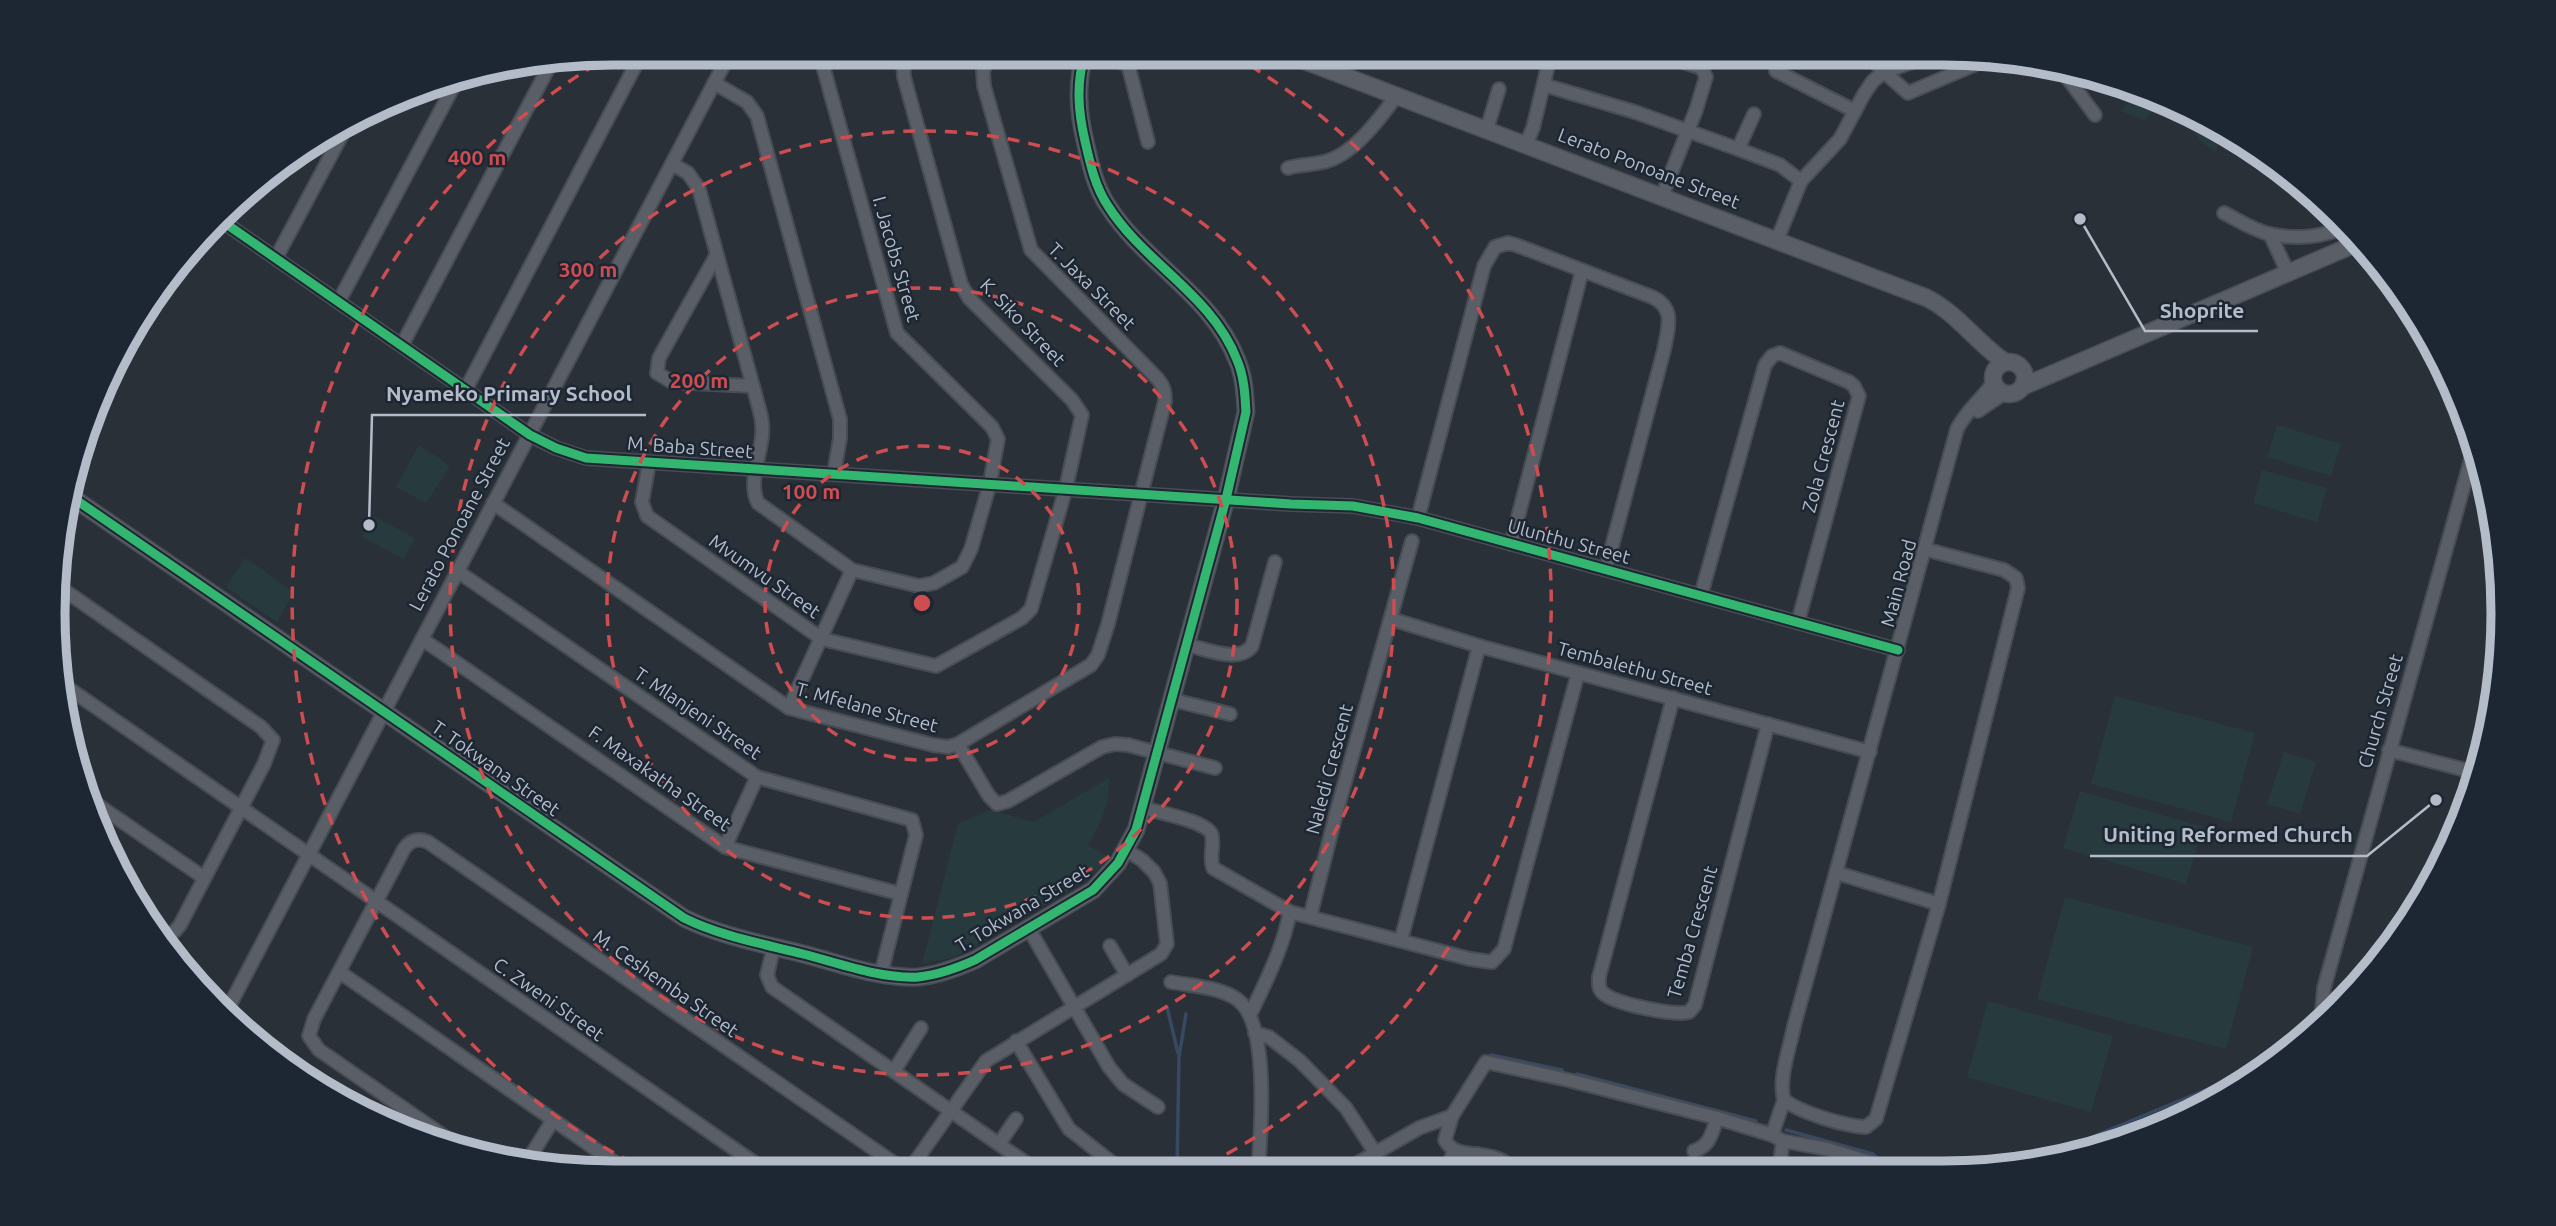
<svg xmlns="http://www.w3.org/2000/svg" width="2556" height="1226" font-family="Ubuntu,sans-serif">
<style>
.green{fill:#273a3e}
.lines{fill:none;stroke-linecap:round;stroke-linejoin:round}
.stream{stroke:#384963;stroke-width:3.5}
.minor-casing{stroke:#484c53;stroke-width:16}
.tertiary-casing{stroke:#484c53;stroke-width:19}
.minor{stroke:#5a5e66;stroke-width:12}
.tertiary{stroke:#5a5e66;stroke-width:16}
.cycleway-casing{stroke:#1d2633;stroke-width:13}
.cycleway{stroke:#33b770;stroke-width:9}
.ring{fill:none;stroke:#ce4d50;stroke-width:3.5;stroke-dasharray:12 9}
.labels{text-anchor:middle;stroke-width:5;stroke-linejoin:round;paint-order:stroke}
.street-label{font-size:19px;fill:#b4bcc9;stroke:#1d2633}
.rim{fill:none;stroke:#b4bcc9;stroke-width:9}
.centre{fill:#ce4d50;stroke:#1d2633;stroke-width:3.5}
.ring-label{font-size:21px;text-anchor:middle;font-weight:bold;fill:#ce4d50;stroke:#1d2633;stroke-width:5;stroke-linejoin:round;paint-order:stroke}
.leader{fill:none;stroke:#b4bcc9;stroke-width:2.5}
.callout-dot{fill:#b4bcc9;stroke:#1d2633;stroke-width:2.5}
.callout-label{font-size:21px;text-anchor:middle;font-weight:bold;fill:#b4bcc9;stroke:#1d2633;stroke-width:5;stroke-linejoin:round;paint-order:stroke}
</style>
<rect width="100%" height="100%" fill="#2a3038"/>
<!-- green -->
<g class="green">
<polygon points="2142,91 2165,99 2145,120 2120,111"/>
<polygon points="2193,114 2223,130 2216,152 2200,141 2189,122"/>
<polygon points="2277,425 2341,444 2331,476 2267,457"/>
<polygon points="419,445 450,466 426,503 396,487"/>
<polygon points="2262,470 2327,488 2317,522 2253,503"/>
<polygon points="373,516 415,538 404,559 362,537"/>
<polygon points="245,558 294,592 277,622 226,587"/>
<polygon points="2115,696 2255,733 2231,822 2091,784"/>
<polygon points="2284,752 2316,762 2300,814 2267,804"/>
<path d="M1109 778C1110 804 1101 823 1088 845L1109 857 1087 880 955 957 922 964 958 824 990 810 1034 822Z"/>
<polygon points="2080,791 2203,827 2186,884 2063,848"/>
<polygon points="2065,897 2253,947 2226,1049 2037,999"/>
<polygon points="1988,1001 2113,1036 2091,1112 1967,1077"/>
</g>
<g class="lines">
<!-- stream -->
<g class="stream">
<polyline points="1167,1007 1178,1053"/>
<polyline points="1491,1055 1562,1070"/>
<polyline points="1577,1074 1756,1121"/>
<polyline points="1786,1130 1873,1154 1890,1169"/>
<polyline points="2015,1169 2285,1057"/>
<polyline points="1177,1172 1179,1057 1186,1014"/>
</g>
<!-- minor casing -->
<g class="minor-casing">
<g id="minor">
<polyline points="1094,53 1126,64 1129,68 1148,142"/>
<polyline points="1654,53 1702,68 1706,77 1696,110 1662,196"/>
<polyline points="1866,53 1884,72 1908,93 1993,57"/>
<polyline points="2058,65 2095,115"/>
<polyline points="1776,71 1855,111"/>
<polyline points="714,83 747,102 757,116 840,419 840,438 834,473"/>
<polyline points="1544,85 1635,112 1738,149"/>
<polyline points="1754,114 1738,149 1780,165 1801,181"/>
<polyline points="1487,129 1499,89"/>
<polyline points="1526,144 1533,128 1551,53"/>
<path d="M672 164 688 173 699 189 759 408C762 418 763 427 762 436 760 457 748 484 758 503L852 570 919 586 934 583 962 567 971 549 990 483 997 444 998 439 992 427 897 333 823 66 822 53"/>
<path d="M1288 168C1302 164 1317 165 1330 160 1356 151 1381 117 1397 95"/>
<path d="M2224 213C2238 220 2255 231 2270 234 2296 240 2324 237 2347 226"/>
<polyline points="222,221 530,435 556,448 586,458 1291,504 1353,506 1418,518 1898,650"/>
<polyline points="2270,234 2288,273"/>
<polyline points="1777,240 1801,181 1840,139 1864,94 1873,81 1884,72 1938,53"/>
<polyline points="716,256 659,358 657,373 672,382 752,386"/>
<polyline points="276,258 345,129"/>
<polyline points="339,301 458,78"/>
<polyline points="402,345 551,63"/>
<polyline points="466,389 642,53"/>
<polyline points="1978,411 2003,394"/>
<polyline points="649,463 642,502 647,516 822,639 936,666 1022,618 1031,609 1066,488 1082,415 1072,400 969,298 961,284 904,77 903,59 906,53"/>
<path d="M493 503 789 708 933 745 948 747 958 744 1091 665 1098 655 1108 624 1165 401C1165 390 1163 385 1156 377L1031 250 984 86 983 71 991 53"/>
<path d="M1418 518 1484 266 1495 247 1508 243 1516 245 1652 297C1676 308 1668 328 1664 350L1606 569"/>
<polyline points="1511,544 1582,271"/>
<polyline points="457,571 757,777 912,820 916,835 881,974"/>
<polyline points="61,588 261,727 273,740 264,764 180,925 175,931 165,937"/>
<polyline points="1701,595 1765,365 1772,356 1780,353 1849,382 1854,386 1859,396 1798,622"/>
<polyline points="1391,619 1479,646 1870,752"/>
<polyline points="422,639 725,847 901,894"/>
<path d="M1187 645C1207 649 1238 664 1252 646L1275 562"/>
<polyline points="58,681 769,1173"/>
<path d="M1673 698 1599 977C1599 983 1598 989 1603 993 1615 1004 1674 1016 1689 1012L1695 1005 1768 724"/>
<polyline points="1173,700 1230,714"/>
<polyline points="789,708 852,570"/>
<polyline points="958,744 989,796 997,804 1008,801 1102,747 1115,744 1128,745 1215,768"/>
<polyline points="2389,750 2477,773"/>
<polyline points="92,801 203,877"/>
<path d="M1143 808C1157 812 1211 822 1212 836 1214 849 1209 855 1213 868L1290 912"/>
<polyline points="725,847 757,777"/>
<polyline points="1837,873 1939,904"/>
<polyline points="1310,917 1336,814 1412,541"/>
<polyline points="1029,929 1109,1067 1123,1084 1158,1107"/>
<polyline points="1401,940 1479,646"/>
<polyline points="774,946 767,975 772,987 1039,1172"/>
<polyline points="1110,946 1127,975"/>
<polyline points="341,973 630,1173"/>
<path d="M1171 982C1192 986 1221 987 1238 1000 1270 1024 1261 1134 1258 1171"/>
<path d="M1250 1015C1266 981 1283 948 1290 912L1470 959 1492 962 1504 949 1578 673"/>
<polyline points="224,1016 730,53"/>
<polyline points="2321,1021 2324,988 2475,445"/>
<polyline points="1255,1033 1269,1037 1300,1061 1346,1108 1376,1154"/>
<polyline points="1016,1041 1069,1129 1124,1172"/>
<polyline points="894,1071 921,1028"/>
<path d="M1784 1100C1801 1113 1845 1126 1866 1127L1876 1119 1939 904 2018 588 2016 578 2004 570 1924 549"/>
<path d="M1784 1100C1778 1078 1790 1048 1794 1026L1957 429C1966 411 1982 399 1993 383"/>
<path d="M1452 1116 1445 1140C1458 1164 1490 1144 1514 1170"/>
<polyline points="1772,1135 1784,1100"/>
<polyline points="999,1144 1016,1119"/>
<polyline points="2086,1150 2210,1100"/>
<path d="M1694 1151C1710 1146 1712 1133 1717 1118"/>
<path d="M467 1152 319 1050 309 1036 314 1019 404 849C410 840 417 838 428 842L907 1172"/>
<polyline points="525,1165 553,1120"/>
<polyline points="1779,1169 1783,1141"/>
<polyline points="1344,1171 1419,1128 1452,1116 1486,1062 1568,1080 1717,1118 1772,1135 1783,1141 1827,1149 1872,1163 1878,1169"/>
<polyline points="1446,1171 1454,1151"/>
<polyline points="1474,1171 1477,1154"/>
<polyline points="908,1172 986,1061 1161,954 1167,944 1160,883 1154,872 1142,860 1126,850"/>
</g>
</g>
<!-- tertiary casing -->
<g class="tertiary-casing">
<g id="tertiary">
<path d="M1284 53 1927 298C1958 314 1977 343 2005 362"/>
<circle cx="2009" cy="378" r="16"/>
<polyline points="2024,386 2360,242"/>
<path d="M66 493 684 918C720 936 764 944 803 954 839 963 880 979 918 977 938 975 957 968 975 960L1093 890 1118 863 1136 830 1226 499 1246 412C1245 394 1244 376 1237 360 1212 295 1144 263 1108 206 1095 187 1090 163 1085 141 1078 111 1076 83 1085 53"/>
</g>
</g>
<!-- minor -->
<use href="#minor" class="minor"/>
<!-- tertiary -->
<use href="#tertiary" class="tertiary"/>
<!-- cycleway casing -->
<g class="cycleway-casing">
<g id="cycleway">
<polyline points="222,221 530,435 556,448 586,458 1291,504 1353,506 1418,518 1898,650"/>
<path d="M66 493 684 918C720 936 764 944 803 954 839 963 880 979 918 977 938 975 957 968 975 960L1093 890 1118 863 1136 830 1226 499 1246 412C1245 394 1244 376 1237 360 1212 295 1144 263 1108 206 1095 187 1090 163 1085 141 1078 111 1076 83 1085 53"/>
</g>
</g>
<!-- cycleway -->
<use href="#cycleway" class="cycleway"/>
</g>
<!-- distance rings -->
<g class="ring">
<circle cx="922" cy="603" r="157"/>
<circle cx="922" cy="603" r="315"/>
<circle cx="922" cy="603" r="472"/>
<path d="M651 1172A630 630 0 0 1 612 55M1232 55A630 630 0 0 1 1198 1169"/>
</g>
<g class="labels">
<!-- street labels -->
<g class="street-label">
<text transform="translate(1649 168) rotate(21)" y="7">Lerato Ponoane Street</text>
<text transform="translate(897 259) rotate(74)" y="7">I. Jacobs Street</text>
<text transform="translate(1092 286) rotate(45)" y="7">T. Jaxa Street</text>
<text transform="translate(1023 322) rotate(46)" y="7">K. Siko Street</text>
<text transform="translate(690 447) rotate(4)" y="7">M. Baba Street</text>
<text transform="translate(1823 456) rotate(-75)" y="7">Zola Crescent</text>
<text transform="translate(459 524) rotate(-62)" y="7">Lerato Ponoane Street</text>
<text transform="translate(1569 541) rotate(15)" y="7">Ulunthu Street</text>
<text transform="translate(765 576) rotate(35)" y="7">Mvumvu Street</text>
<text transform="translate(1898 583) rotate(-75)" y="7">Main Road</text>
<text transform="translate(1635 668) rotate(15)" y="7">Tembalethu Street</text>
<text transform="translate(867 707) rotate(15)" y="7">T. Mfelane Street</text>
<text transform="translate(2380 711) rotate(-74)" y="7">Church Street</text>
<text transform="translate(698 713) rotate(34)" y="7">T. Mlanjeni Street</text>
<text transform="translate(496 768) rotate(35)" y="7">T. Tokwana Street</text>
<text transform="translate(1329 769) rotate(-75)" y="7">Naledi Crescent</text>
<text transform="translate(660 778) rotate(35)" y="7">F. Maxakatha Street</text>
<text transform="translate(1022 908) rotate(-31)" y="7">T. Tokwana Street</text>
<text transform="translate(1692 932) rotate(-74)" y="7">Temba Crescent</text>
<text transform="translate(666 983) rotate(35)" y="7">M. Ceshemba Street</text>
<text transform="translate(549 999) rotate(35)" y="7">C. Zweni Street</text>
</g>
</g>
<!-- crop -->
<path d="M0 0H2556V1226H0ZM613 65H1943A548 548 0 0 1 2491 613V613A548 548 0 0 1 1943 1161H613A548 548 0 0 1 65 613V613A548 548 0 0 1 613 65Z" fill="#1d2633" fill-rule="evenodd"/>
<path class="rim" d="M613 65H1943A548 548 0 0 1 2491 613V613A548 548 0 0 1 1943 1161H613A548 548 0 0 1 65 613V613A548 548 0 0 1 613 65Z"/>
<circle cx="922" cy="603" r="10" class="centre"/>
<g class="ring-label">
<text x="477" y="165">400 m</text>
<text x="588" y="277">300 m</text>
<text x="699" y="388">200 m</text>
<text x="811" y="499">100 m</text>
</g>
<!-- callouts -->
<path class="leader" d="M2080 219L2145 331H2258M369 525L372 415H646M2436 800L2367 856H2090"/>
<g class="callout-dot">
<circle cx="2080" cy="219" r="7"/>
<circle cx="369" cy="525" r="7"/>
<circle cx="2436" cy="800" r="7"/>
</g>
<g class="callout-label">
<text x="2202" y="318">Shoprite</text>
<text x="509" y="401">Nyameko Primary School</text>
<text x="2228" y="842">Uniting Reformed Church</text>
</g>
</svg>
